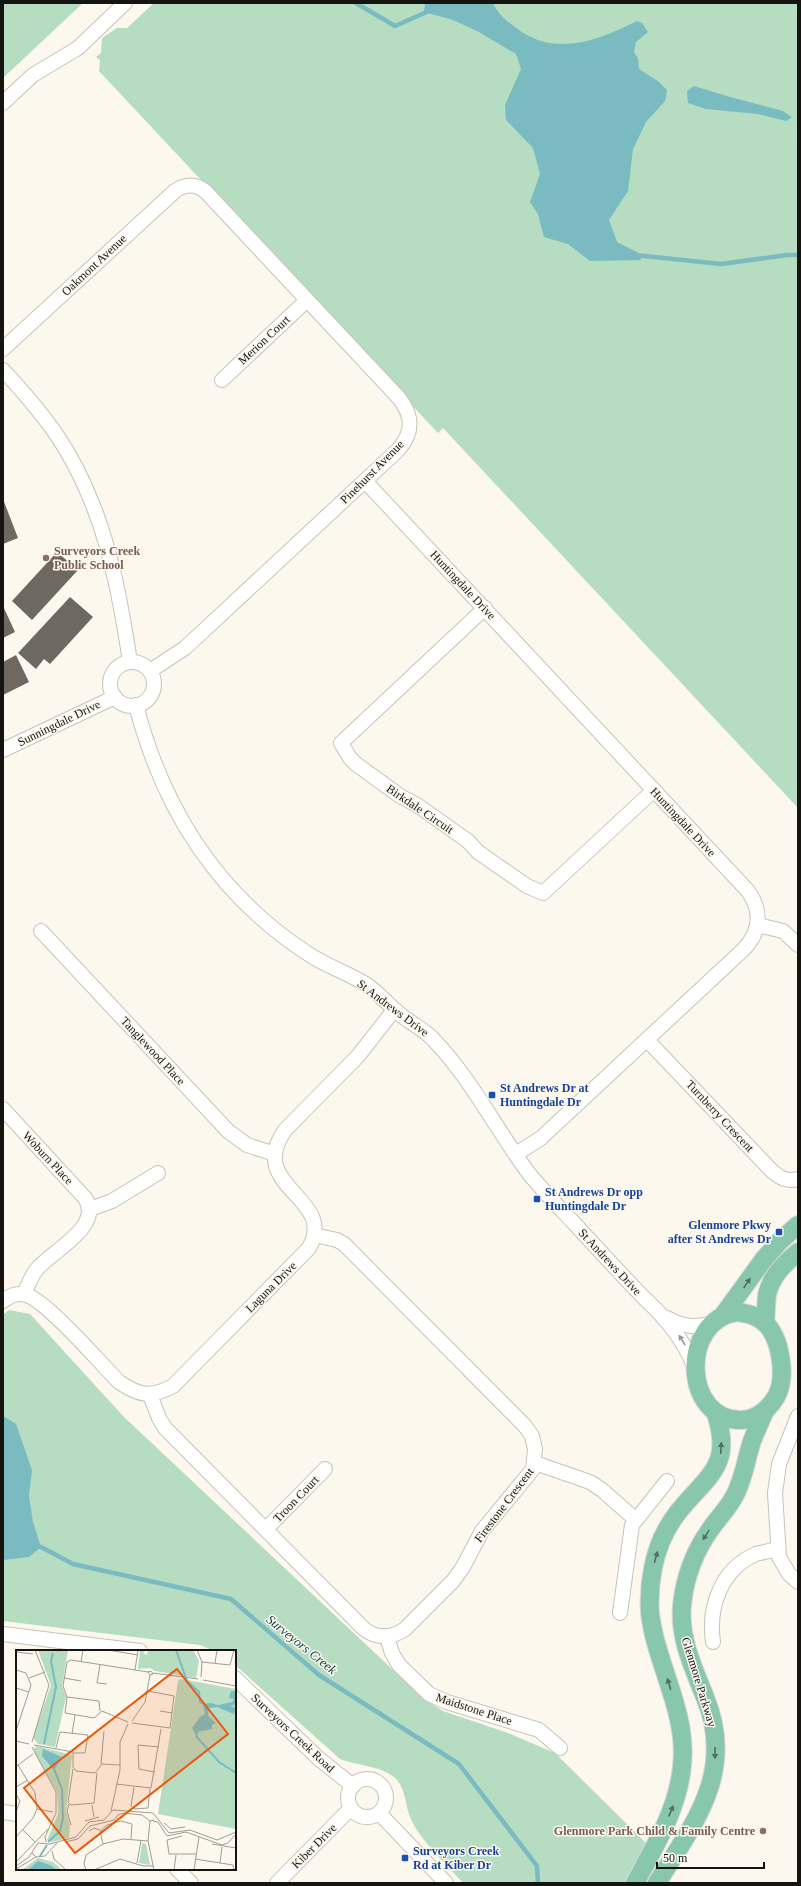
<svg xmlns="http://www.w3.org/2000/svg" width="801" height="1886" font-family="'Times New Roman',serif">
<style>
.green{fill:#b6dcc1}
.water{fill:#7abbc2}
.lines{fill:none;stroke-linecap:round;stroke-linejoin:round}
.stream{stroke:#7abbc2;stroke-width:4.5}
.building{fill:#6f6861}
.minor-casing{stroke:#c7c3b9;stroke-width:16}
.major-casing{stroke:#dad9d9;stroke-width:20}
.minor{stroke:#fff;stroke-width:14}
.major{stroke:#89c7ad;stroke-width:18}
.oneway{fill:#4f6e5e}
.oneway2{fill:#969593}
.education-dot{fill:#8d6e63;stroke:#fcf8ee;stroke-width:1.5}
.transit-dot{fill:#1a4fb4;stroke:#fcf8ee;stroke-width:1.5}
.labels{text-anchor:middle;stroke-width:3;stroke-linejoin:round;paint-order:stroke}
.street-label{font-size:12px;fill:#151410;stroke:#fcf8ee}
.education-label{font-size:12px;font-weight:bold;fill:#785e54;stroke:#fcf8ee;text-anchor:start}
.transit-label{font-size:12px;font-weight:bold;fill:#164399;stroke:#fcf8ee;text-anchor:start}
.water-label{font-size:13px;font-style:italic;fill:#003e43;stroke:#fcf8ee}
.inset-river{fill:none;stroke:#7abbc2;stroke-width:2}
.inset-road{fill:none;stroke:#a09d95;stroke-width:1}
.view{fill:#e8590c;fill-opacity:0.15;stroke:#e8590c;stroke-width:2}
.inset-edge{fill:none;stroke:#151410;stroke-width:2}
</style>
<rect width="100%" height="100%" fill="#fcf8ee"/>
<!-- green -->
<g class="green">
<polygon points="3,3 83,3 3,78"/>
<polygon points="154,3 798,3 798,808 443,428 438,433 99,71 100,60 96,57 101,53 102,38 117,28 127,28"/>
<path d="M9 1310 30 1314 123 1416 424 1699 443 1711 508 1733 555 1753 646 1843 627 1883H463C448 1866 419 1839 411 1819 405 1806 406 1787 394 1777 378 1765 358 1766 340 1759L235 1665V1651H214L200 1645 3 1621V1315Z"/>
</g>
<!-- water -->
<g class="water">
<path d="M425 3H493C498 14 505 20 515 27 554 58 597 41 637 21L642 23 648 32 636 42 634 52 638 58 639 69 659 82 667 90 665 101 646 122 633 149 628 191 609 220 617 242 639 253 641 260 590 261 568 244 544 237 538 214 530 202 540 174 533 148 506 120 505 105 521 69 516 54 479 32 453 20 424 12Z"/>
<polygon points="694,86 730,97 783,111 792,117 786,121 758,114 706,109 688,103 687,91"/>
<polygon points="3,1416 16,1424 32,1470 29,1496 33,1522 41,1547 29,1557 3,1560"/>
</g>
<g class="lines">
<!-- stream -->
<g class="stream">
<polyline points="356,3 395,26 429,11"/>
<polyline points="635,255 721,264 787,255 798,255"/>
<polyline points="37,1546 41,1547 73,1564 231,1599 319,1675 459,1764 537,1866 538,1883"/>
</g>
</g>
<!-- building -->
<g class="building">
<polygon points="3,499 18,538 3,544"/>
<polygon points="57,552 78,570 32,620 12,601"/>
<polygon points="70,597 93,617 50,664 44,659 36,669 18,653"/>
<polygon points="3,606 15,632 3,638"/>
<polygon points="16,655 29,682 3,695 3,662"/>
</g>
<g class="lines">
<!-- minor casing -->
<g class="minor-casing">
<g id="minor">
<polyline points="3,103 33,75 78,48 125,3"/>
<path d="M3 349 175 191C185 184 196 183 206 192L399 398C413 416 414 432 398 450L185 648 150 671"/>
<path d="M3 370C21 389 38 409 54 431 102 500 118 581 130 662"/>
<polyline points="222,380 306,301"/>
<path d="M365 481 748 891C762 911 761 931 744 949L541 1138 516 1154"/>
<polyline points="485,608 341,743 350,758 356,764 400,796 417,805 468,841 478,852 527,886 543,893 654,790"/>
<circle cx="132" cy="684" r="22"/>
<path d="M136 705C163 810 218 896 310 955 328 967 349 973 367 985 379 993 388 1005 400 1014 410 1023 422 1028 432 1038 470 1077 495 1127 527 1171 541 1189 557 1205 573 1222 596 1247 620 1273 644 1298 667 1319 683 1339 695 1368"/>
<polyline points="3,750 115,697"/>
<polyline points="758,925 783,931 798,945"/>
<polyline points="41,931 228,1131 247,1145 275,1154"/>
<path d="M647 1040 772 1171C780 1178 787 1182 798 1179"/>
<path d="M3 1109 85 1198C104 1226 52 1251 37 1269 31 1276 28 1286 24 1294"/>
<polyline points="90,1209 112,1201 158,1173"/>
<path d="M3 1301C10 1296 17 1292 26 1295 46 1300 101 1364 119 1382 140 1396 150 1398 173 1386L309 1248C338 1197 245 1188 285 1130L358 1056 394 1010"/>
<path d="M667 1318C683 1327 695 1328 713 1323"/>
<path d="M150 1395 159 1418 165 1428 364 1629C377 1639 392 1638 405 1629L453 1581 463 1567 482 1531 533 1469 535 1449 532 1436 525 1426 344 1244 337 1240 314 1235"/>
<polyline points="798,1416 779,1464 775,1493 779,1557 789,1574 798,1582"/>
<polyline points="535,1463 590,1482 602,1490 635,1519"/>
<polyline points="267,1528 325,1469"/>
<polyline points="620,1613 632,1525 667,1481"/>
<polyline points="3,1634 140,1651"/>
<polyline points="387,1637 392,1653 399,1665 429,1694 447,1702 539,1730 560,1748"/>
<path d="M713 1642C708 1607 721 1569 756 1554 763 1552 771 1551 777 1549"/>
<polyline points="235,1678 318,1758 353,1786"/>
<circle cx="367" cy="1798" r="19"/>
<polyline points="3,1812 17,1814"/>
<polyline points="379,1813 446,1883"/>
<polyline points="177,1869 191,1883"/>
<polyline points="277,1883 351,1808"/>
</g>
</g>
<!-- major casing -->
<g class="major-casing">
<g id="major">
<path d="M737 1312C746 1313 758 1316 765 1323 781 1338 787 1378 776 1397 768 1410 758 1419 742 1420 683 1422 679 1320 737 1312Z"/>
<polyline points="724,1314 764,1259 780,1241 798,1225"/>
<path d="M765 1323C766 1314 766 1304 767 1295 771 1276 784 1264 798 1252"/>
<path d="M635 1883C655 1846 678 1809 682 1766 688 1712 656 1665 650 1613 649 1598 650 1583 653 1568 657 1547 666 1527 679 1511 708 1475 733 1466 716 1414"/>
<path d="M657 1883C694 1823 736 1772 705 1697 693 1667 679 1638 682 1605 685 1576 695 1550 712 1527 720 1516 729 1507 735 1495 744 1478 746 1459 752 1441 756 1431 760 1422 764 1413"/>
</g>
</g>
<!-- minor -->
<use href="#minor" class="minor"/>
<!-- major -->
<use href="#major" class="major"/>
</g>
<!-- one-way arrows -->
<defs><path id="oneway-solid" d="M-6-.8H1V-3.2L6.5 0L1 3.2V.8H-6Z"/></defs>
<g class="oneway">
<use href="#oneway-solid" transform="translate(747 1283) rotate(-56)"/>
<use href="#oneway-solid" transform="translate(721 1448) rotate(-87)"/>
<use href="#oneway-solid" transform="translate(706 1535) rotate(123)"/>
<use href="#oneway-solid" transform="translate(656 1557) rotate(-74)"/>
<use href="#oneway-solid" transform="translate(669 1684) rotate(-107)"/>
<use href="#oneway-solid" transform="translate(715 1753) rotate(91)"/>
<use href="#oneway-solid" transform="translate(671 1811) rotate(-67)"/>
</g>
<use class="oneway2" href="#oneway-solid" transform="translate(682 1340) rotate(-122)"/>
<!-- markers -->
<g class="education-dot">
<circle cx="46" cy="558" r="4"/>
<circle cx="763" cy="1831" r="4"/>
</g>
<g class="transit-dot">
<rect x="488" y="1091" width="8" height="8" rx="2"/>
<rect x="533" y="1195" width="8" height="8" rx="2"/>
<rect x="775" y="1228" width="8" height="8" rx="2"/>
<rect x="401" y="1854" width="8" height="8" rx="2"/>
</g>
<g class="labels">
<!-- street labels -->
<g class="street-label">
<text transform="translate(94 265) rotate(-43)" y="4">Oakmont Avenue</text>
<text transform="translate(264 340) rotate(-43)" y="4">Merion Court</text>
<text transform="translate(372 472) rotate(-45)" y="4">Pinehurst Avenue</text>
<text transform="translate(463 585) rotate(47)" y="4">Huntingdale Drive</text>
<text transform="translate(59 723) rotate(-26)" y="4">Sunningdale Drive</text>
<text transform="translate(420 809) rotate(34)" y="4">Birkdale Circuit</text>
<text transform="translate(683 822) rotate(47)" y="4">Huntingdale Drive</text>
<text transform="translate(393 1008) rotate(37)" y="4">St Andrews Drive</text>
<text transform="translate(153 1051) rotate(47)" y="4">Tanglewood Place</text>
<text transform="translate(720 1116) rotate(47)" y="4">Turnberry Crescent</text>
<text transform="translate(48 1158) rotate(47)" y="4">Woburn Place</text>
<text transform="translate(610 1262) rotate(47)" y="4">St Andrews Drive</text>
<text transform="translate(271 1287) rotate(-45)" y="4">Laguna Drive</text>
<text transform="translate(296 1499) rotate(-46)" y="4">Troon Court</text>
<text transform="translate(504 1505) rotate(-53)" y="4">Firestone Crescent</text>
<text transform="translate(699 1682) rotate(73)" y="4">Glenmore Parkway</text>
<text transform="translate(474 1709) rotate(18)" y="4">Maidstone Place</text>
<text transform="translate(293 1733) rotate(43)" y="4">Surveyors Creek Road</text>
<text transform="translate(314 1846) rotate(-45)" y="4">Kiber Drive</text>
</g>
<!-- education labels -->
<g class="education-label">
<text x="54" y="555">Surveyors Creek<tspan x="54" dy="14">Public School</tspan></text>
<text x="755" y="1835" text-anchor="end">Glenmore Park Child &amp; Family Centre</text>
</g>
<!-- transit labels -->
<g class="transit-label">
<text x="500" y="1092">St Andrews Dr at<tspan x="500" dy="14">Huntingdale Dr</tspan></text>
<text x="545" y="1196">St Andrews Dr opp<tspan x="545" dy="14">Huntingdale Dr</tspan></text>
<text x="771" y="1229" text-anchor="end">Glenmore Pkwy<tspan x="771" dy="14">after St Andrews Dr</tspan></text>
<text x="413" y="1855">Surveyors Creek<tspan x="413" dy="14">Rd at Kiber Dr</tspan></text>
</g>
<!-- water labels -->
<g class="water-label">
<text transform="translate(302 1644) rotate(39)" y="5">Surveyors Creek</text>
</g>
</g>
<!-- overview -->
<g transform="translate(16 1650)">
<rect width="220" height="220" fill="#fcf8ee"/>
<path d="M22 0H52L46 36 50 47 39 97 22 94 17 88 35 35ZM124 0H130L127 3 131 5 132 0H177L183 11 180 28 139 21 134 18 122 19ZM165 29 220 39V179L142 164 162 31ZM21 96 56 105 50 161 54 175 53 188 35 192 31 190 42 164 41 142 19 104 18 98ZM126 193 130 194 134 215 123 213ZM22 208 37 212 46 220H6Z" fill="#b6dcc1"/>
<path d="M215 41H220V54L214 56 220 58 218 64 201 57 193 58 192 66 200 73 196 75V79L182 82 181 87 176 78 184 67 189 64 187 54 195 53 202 55 216 52 218 49 213 48ZM27 99 46 107 38 120 26 106ZM22 211 34 215 41 220H12Z" fill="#7abbc2"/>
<path class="inset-river" d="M160 0 171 31 183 42 184 52 187 54M180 86 203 112 220 123M28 94 40 37 35 11 37 3M32 192 44 181 47 168 46 139 38 119M24 206 31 195"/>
<path class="inset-road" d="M92 0 122 5M181 0 186 12 185 27M0 2 17 4M65 12 67 0M186 12 214 15 218 0M199 13 201 0M84 15 81 33 91 34M0 20 10 23 15 35 0 81M119 20 122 0M137 23 182 29M13 28 29 22M48 28 65 31M187 30 220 36M0 38 13 42M51 47 83 51 84 61M144 61 156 63M116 71 129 52 134 25 137 24 135 21 132 22 134 25M112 72 86 61 78 68 49 63 51 47 47 36 51 12 55 10 132 22M116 73 154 78 158 46 132 41M56 84 59 65M0 91 13 94M16 92 33 35 19 0M18 95 57 102V117L60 121 79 123 86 114 104 115M16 97 40 142V163L29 187 30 192M40 98 44 82 72 85 69 103H58M85 114 88 81M2 115 17 104M0 116 2 115 19 143 21 159 37 162M57 119 52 152 55 155 78 153 81 123M139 122 123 119 122 95 143 97M100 134 135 138 145 79M0 137 12 130M118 137 115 156 118 159 132 158 134 139M0 144 4 151 0 162M53 154 51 161 55 175M76 155 78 167M95 161 104 120V92L112 74M102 165 108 163 126 165 134 171 138 170M69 171 83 167M134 171 132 191 138 220M137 171 142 172 151 186 170 182 206 195 212 193 220 184M148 173 155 179 169 177M7 180 19 192M73 181 78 178 84 180M166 186 151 190 153 204H180M0 187 17 168 21 159M49 192 62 189 74 176 98 170 102 165M34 194 60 187 73 172 88 170 97 160 137 163 153 183 174 180 201 190 220 182M87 194 84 181 91 175 105 171 116 174 115 189M196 194 220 198M36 201 38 209 50 220M16 203 20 207 29 206 41 193M179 209 217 215 218 220M0 212 32 179M121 213 125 190M204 213 206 197M0 216 13 207 22 193 34 194M0 219 20 207M70 220 68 214 70 205 87 194 107 189 132 191M78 220 104 209 127 216H138M158 220 160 205M178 220 183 187"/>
<path class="view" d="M161 19 212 84 59 203 8 138Z"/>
<rect width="220" height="220" class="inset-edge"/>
</g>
<!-- border -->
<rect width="801" height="1886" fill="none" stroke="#151410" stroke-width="8"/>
<!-- scale -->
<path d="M657 1862v6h107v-6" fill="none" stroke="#151410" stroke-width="2"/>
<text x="663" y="1862" font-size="12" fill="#151410" stroke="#fcf8ee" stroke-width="3" paint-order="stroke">50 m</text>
</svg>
